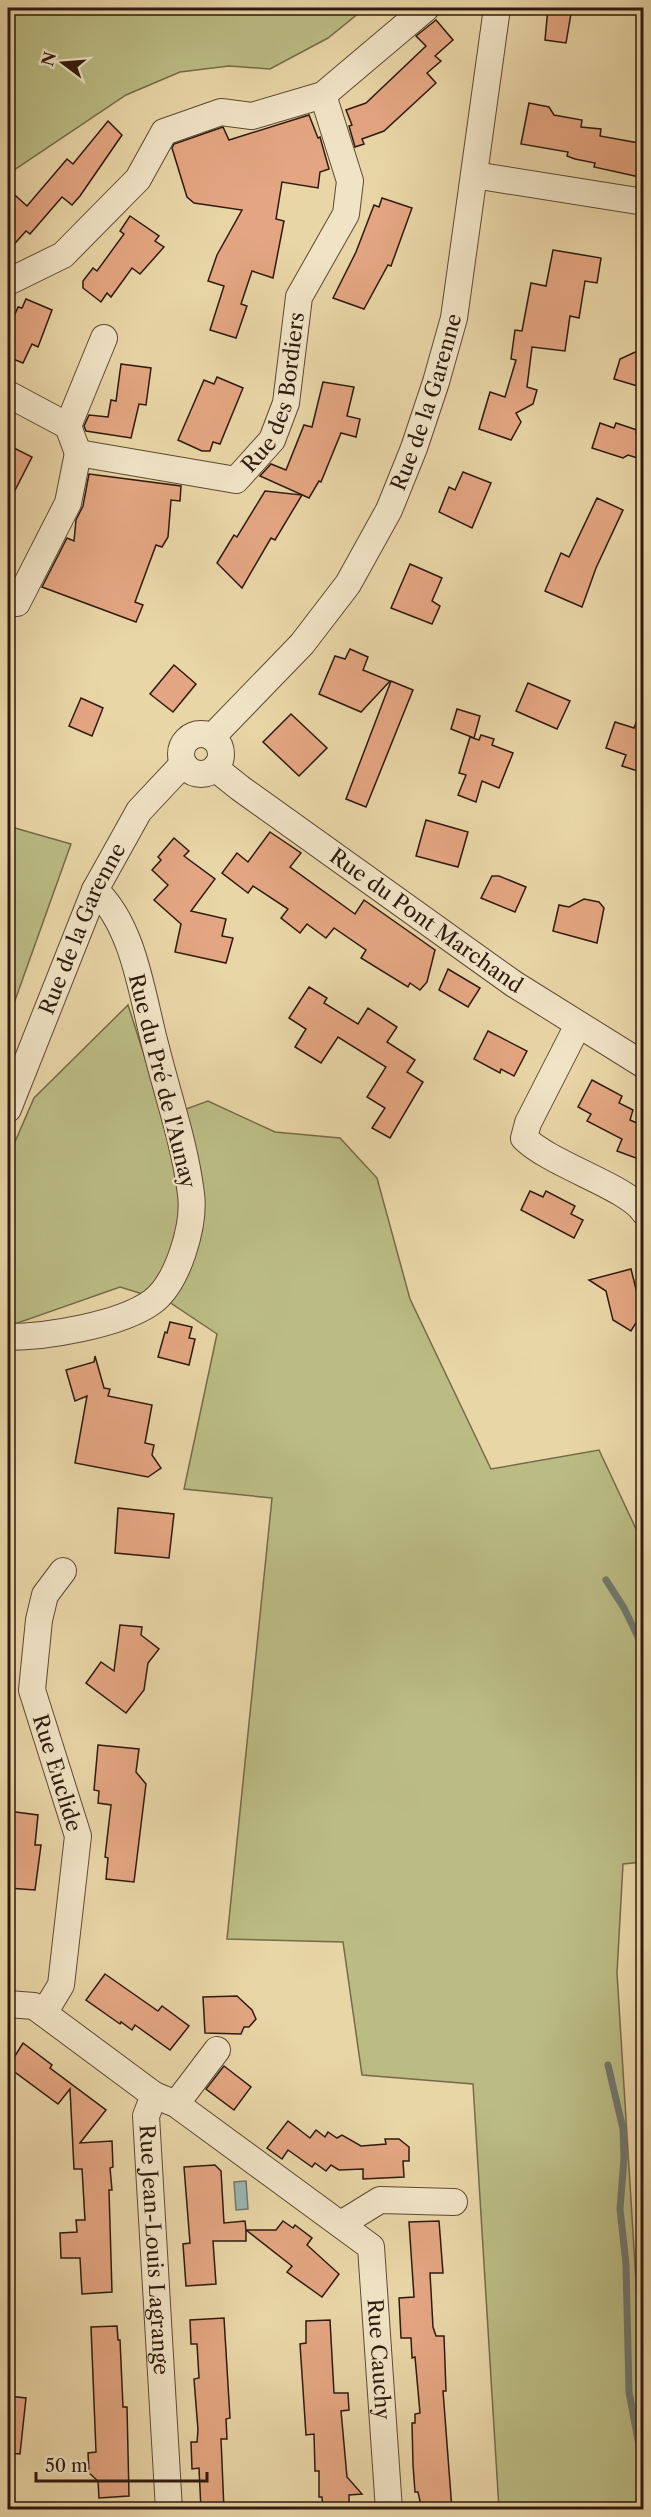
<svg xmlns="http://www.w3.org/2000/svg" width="651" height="2517" font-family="'Libre Caslon Text',serif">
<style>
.green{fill:#bbbc84;stroke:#756b49;stroke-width:1.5}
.water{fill:#9cb6b2;stroke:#707870;stroke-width:1.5}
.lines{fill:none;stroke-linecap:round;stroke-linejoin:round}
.stream{stroke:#707870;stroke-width:7}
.building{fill:#e4a682;stroke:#2f1a0e;stroke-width:1.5}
.street-casing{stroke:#5e4934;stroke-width:28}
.street{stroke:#f1e4c6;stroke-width:26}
.labels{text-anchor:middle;stroke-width:4.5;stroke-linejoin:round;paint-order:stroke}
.street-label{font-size:21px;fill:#2f1a0e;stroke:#f1e4c6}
</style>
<rect width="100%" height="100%" fill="#e9d6a7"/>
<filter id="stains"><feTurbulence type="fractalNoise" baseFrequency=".00333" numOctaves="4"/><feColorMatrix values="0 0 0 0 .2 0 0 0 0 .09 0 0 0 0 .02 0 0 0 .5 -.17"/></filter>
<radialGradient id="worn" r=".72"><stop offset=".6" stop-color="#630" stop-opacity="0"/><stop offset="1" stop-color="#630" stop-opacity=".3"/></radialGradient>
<!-- green -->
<g class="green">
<polygon points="8,8 365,8 328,38 270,69 229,66 180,72 126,95 8,174"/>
<polygon points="8,826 71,844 8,1020"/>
<polygon points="128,1005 164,1117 208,1101 275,1132 340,1138 377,1178 410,1299 491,1469 599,1450 644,1546 643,1862 623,1864 617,1973 643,2395 643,2509 499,2509 473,2084 362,2075 343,1942 227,1939 272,1498 184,1489 217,1334 169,1302 120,1287 12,1325 8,1323 8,1158 34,1098"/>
</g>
<!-- water -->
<polygon class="water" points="246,2181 248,2209 236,2210 234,2182"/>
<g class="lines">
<!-- stream -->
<g class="stream">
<polyline points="606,1580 624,1608 644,1649"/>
<polyline points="608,2065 623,2129 624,2158 620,2209 626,2264 629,2392 644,2472"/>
</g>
</g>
<!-- building -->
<g class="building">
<polygon points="548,8 572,8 566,43 545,40"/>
<polygon points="436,20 453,40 435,56 441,61 427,73 436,83 384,131 362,139 364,144 355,147 349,126 352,125 346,110 366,103 426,46 416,36"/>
<polygon points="529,103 549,107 554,115 582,120 581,127 601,129 600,136 644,144 644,178 594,167 595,163 575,159 567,156 568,152 521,144"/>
<polygon points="309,115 318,138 320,137 329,169 320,172 318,188 282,182 276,219 284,221 273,278 252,271 241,304 247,306 236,338 210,330 224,286 208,281 217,255 242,210 194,203 187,197 172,148 174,144 223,127 229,140"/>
<polygon points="108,121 122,135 80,196 72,205 62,197 30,234 26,231 8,251 8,189 27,206 67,159 73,164"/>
<polygon points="382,198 412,208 391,266 388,265 364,309 333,298 356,252 374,205 379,207"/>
<polygon points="130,216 159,236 155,241 164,247 140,274 132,268 111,297 107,293 101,302 83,288 83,281 93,268 97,271 124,234 120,231"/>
<polygon points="553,250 601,258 597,283 585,281 579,318 570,316 565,351 532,347 527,387 537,390 533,404 516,413 521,422 511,440 479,429 490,392 505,397 516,360 511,359 515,330 522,331 531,283 546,286"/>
<polygon points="26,299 52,310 38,347 32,344 23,363 8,357 8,331 18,307 22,308"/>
<polygon points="644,348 644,388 614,379 620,359"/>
<polygon points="121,364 151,368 146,405 139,404 131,438 86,431 84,426 89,415 108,417 111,400 116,401"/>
<polygon points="217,377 243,388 220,444 213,442 210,451 202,451 178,440 204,380 214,384"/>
<polygon points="323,382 354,387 347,416 360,419 356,437 341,433 321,482 319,481 309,498 260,476 271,464 286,470 304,425 312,427"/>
<polygon points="600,423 614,428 616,423 637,430 636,433 644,435 644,460 628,455 623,458 592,448"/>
<polygon points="8,445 32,457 8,504"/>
<polygon points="463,472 491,483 472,528 439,512 449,487 455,490"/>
<polygon points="89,474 181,486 180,501 171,500 168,537 162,547 156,545 135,602 143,605 136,622 42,587 67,538 74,541 76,520 83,506"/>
<polygon points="265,491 302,495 275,540 271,538 242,588 217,563 234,535 237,537"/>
<polygon points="597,498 623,510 596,568 582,607 545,591 561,553 569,557"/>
<polygon points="410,564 442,578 432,601 440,606 432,624 391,608"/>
<polygon points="350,649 368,657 363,670 390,681 361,712 319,694 335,656 345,659"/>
<polygon points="174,665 196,684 173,712 150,694"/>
<polygon points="391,681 413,690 366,807 346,799"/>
<polygon points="528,683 570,701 557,729 516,711"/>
<polygon points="81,698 103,708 92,736 69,726"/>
<polygon points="457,709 480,716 474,738 451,729"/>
<polygon points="640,712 644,712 644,773 622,766 626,755 606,748 615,722 634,728"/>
<polygon points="291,714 327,748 299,776 263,742"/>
<polygon points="481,735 494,739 492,745 513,753 499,788 482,781 476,802 458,795 466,775 459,773 470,737 479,740"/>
<polygon points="426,820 468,832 458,867 416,856"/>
<polygon points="270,832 301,853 290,867 355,914 364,900 435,950 427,982 420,990 410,983 408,987 361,958 366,950 334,928 326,938 307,924 300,933 281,918 288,909 253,886 248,893 222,873 237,853 248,862"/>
<polygon points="174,838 189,851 184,856 215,879 191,911 226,919 222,936 233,938 226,963 175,952 181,924 154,900 168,885 152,870 161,860 158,857"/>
<polygon points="492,876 499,876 526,887 515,912 481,898"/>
<polygon points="584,899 599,902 604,908 597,943 553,931 559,905 569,907"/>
<polygon points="448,969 480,988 468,1007 439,990"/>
<polygon points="309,987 327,998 324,1003 358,1024 368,1008 397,1027 387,1042 415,1060 407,1072 423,1082 390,1138 372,1128 385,1108 367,1097 386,1067 338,1037 321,1063 295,1047 306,1029 289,1018"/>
<polygon points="488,1031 527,1051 514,1076 501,1069 500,1073 474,1059"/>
<polygon points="592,1080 622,1096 619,1103 633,1110 630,1120 644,1126 644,1161 617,1151 622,1139 587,1121 591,1114 578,1107"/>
<polygon points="530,1191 543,1197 546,1191 575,1206 571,1214 583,1220 574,1238 521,1210"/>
<polygon points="631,1269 642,1313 631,1331 613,1320 606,1291 589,1280"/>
<polygon points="170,1322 192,1327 189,1338 195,1339 189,1365 158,1357 165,1332 167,1333"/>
<polygon points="95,1356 104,1388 110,1389 108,1396 152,1405 145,1443 154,1445 152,1455 161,1468 148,1477 75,1463 87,1396 75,1401 66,1370 94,1362"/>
<polygon points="118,1508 174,1514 169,1558 115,1553"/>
<polygon points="120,1625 142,1627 141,1635 159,1649 148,1663 144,1690 126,1713 86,1683 101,1662 114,1671"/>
<polygon points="98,1745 139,1749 136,1772 146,1784 134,1882 106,1879 108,1858 105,1857 111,1805 98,1803 99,1791 94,1790"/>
<polygon points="8,1811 38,1815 35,1845 41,1845 35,1890 8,1888"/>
<polygon points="105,1974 158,2011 162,2006 189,2026 170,2050 135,2025 132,2030 121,2022 120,2024 86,2000"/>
<polygon points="237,1996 252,2010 256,2019 249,2027 244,2027 241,2034 205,2033 203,1997"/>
<polygon points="23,2043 52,2065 50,2068 106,2110 80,2143 112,2141 113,2167 110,2168 112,2190 109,2190 112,2292 82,2294 80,2258 61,2258 60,2233 77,2232 76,2220 85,2220 82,2169 74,2169 70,2089 58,2104 8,2067"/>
<polygon points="224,2066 251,2087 234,2110 206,2089"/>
<polygon points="288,2121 310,2138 316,2130 325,2137 328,2132 337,2138 342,2135 361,2146 386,2144 385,2139 399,2139 409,2147 409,2161 403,2161 404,2177 363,2179 363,2169 339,2170 331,2165 326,2171 315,2163 312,2167 288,2150 282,2159 267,2148"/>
<polygon points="215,2165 221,2171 224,2223 245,2221 246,2230 276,2230 283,2221 293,2228 295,2225 312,2238 307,2245 339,2274 322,2297 287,2272 292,2266 246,2230 246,2241 213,2241 216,2284 186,2286 183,2244 190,2243 184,2167"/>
<polygon points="439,2221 443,2273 430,2273 433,2327 436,2336 444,2336 446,2391 443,2391 452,2510 422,2510 418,2492 415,2492 413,2465 412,2423 415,2423 415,2414 420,2413 415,2357 412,2358 411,2338 401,2338 399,2298 414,2297 409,2222"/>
<polygon points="224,2318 230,2418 226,2419 227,2439 221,2439 224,2510 201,2510 199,2468 192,2469 191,2442 197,2442 198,2430 194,2379 199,2378 197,2344 191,2344 190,2320"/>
<polygon points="330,2320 334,2393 348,2393 349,2410 341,2411 347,2477 362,2494 349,2495 349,2510 323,2510 322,2497 319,2497 319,2471 315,2471 314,2434 306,2435 300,2344 306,2343 306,2321"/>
<polygon points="117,2326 118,2340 120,2340 123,2407 127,2407 129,2496 99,2498 98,2481 89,2473 88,2453 96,2452 91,2327"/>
<polygon points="8,2396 26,2398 20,2454 8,2453"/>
</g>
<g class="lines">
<!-- street casing -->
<g class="street-casing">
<g id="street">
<polyline points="474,175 644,202"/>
<polyline points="8,282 63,255 138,179 164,132 221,112 252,116 323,95 426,8"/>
<polyline points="8,394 68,426 78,453"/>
<polyline points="68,426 104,338"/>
<path id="s1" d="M78 453 236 480 272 440 286 403 299 297 346 214 350 181 323 95"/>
<polyline points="17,603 68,503 78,453"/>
<circle cx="201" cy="754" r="20"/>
<path id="s2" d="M212 737 302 644 348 584 389 510 414 448 436 382 454 318 497 8"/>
<path id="s3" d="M215 768 240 788 514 984 644 1065"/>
<path d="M578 1025 528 1123 524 1138C551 1165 628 1187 644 1212"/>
<path id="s4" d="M8 1109 95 890 139 811 183 764"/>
<path d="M8 1337C46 1337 120 1325 152 1302 178 1283 195 1225 191 1194 185 1145 168 1096 156 1048 142 997 135 927 95 890"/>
<path id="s5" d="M8 2004 34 2006 154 2095 146 2116 169 2510"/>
<polyline points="44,2013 61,1985 78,1836 32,1690 39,1620 45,1595 63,1571"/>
<path id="s6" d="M154 2095 176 2104 371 2247 389 2510"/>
<polyline points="176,2104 217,2050"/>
<polyline points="341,2224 380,2200 454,2202"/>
</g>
</g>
<!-- street -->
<use href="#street" class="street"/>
</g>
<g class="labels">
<!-- street labels -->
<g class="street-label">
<text dy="7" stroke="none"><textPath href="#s1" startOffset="260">Rue des Bordiers</textPath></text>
<text dy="7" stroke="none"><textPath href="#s2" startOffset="404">Rue de la Garenne</textPath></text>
<text dy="7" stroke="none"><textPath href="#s3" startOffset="261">Rue du Pont Marchand</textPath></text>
<text dy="7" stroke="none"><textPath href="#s4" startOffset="195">Rue de la Garenne</textPath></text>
<text transform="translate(162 1081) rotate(76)" y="7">Rue du Pré de l'Aunay</text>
<text transform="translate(57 1773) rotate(73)" y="7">Rue Euclide</text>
<text dy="7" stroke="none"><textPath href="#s5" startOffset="332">Rue Jean-Louis Lagrange</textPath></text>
<text dy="7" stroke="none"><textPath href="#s6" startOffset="378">Rue Cauchy</textPath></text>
</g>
</g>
<!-- margin -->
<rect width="651" height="2517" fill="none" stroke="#e9d6a7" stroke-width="30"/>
<rect x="9" y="9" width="633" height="2499" fill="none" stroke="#2f1a0e" stroke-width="3"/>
<rect x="15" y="15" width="621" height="2487" fill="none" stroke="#2f1a0e" stroke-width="1.5"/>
<!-- north arrow -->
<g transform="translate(63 63) rotate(286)" stroke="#f1e4c6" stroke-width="4.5" paint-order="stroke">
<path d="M0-4.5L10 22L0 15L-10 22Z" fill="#2f1a0e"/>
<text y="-9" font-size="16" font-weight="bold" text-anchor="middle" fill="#2f1a0e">N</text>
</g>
<!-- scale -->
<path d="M36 2472v9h171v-9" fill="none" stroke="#2f1a0e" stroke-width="3"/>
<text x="45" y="2472" font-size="18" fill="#2f1a0e" stroke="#f1e4c6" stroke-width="4.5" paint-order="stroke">50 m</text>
<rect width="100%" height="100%" filter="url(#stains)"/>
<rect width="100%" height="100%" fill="url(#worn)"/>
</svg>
